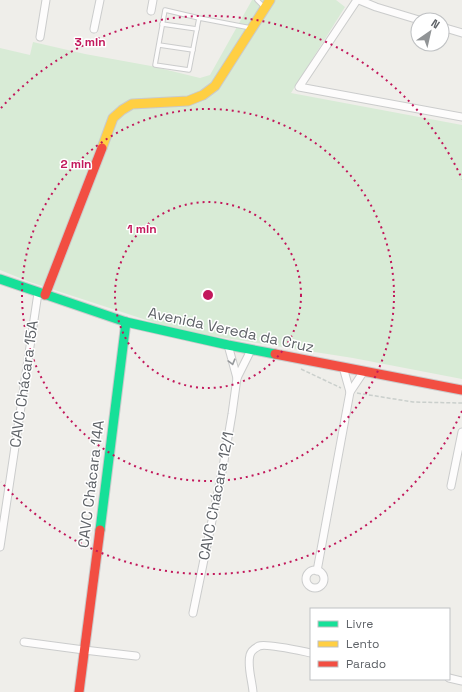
<svg xmlns="http://www.w3.org/2000/svg" width="462" height="692" font-family="'Space Grotesk',sans-serif">
<style>
.green{fill:#d8ebd6}
.lines{fill:none;stroke-linecap:round;stroke-linejoin:round}
.lane-casing{stroke:#cbcccc;stroke-width:5.5}
.street-casing{stroke:#cbcccc;stroke-width:9}
.fast-casing{stroke:#cacacb;stroke-width:11}
.slow-casing{stroke:#cacacb;stroke-width:11}
.jam-casing{stroke:#cacacb;stroke-width:11}
.path{stroke:#cacfcc;stroke-width:1.5;stroke-dasharray:4 2;stroke-linecap:butt}
.lane{stroke:#fdfcfc;stroke-width:3.5}
.street{stroke:#fdfcfc;stroke-width:7}
.fast{stroke:#16e098;stroke-width:9}
.slow{stroke:#ffcf43;stroke-width:9}
.jam{stroke:#f24e42;stroke-width:9}
.oneway{stroke:#96999c}
.ring{fill:none;stroke:#c2185b;stroke-width:2;stroke-dasharray:2 4}
.labels{text-anchor:middle;stroke-width:3;stroke-linejoin:round;paint-order:stroke}
.street-label{font-size:15px;fill:#5f6368;stroke:#fff}
.centre{fill:#c2185b;stroke:#fff;stroke-width:2}
.ring-label{font-size:12px;text-anchor:middle;font-weight:bold;fill:#c2185b;stroke:#fff;stroke-width:3;stroke-linejoin:round;paint-order:stroke}
</style>
<rect width="100%" height="100%" fill="#efeeea"/>
<!-- green -->
<polygon class="green" points="252,0 336,0 345,7 291,93 462,125 462,379 353,358 180,331 30,282 0,270 0,48 30,55 33,42 85,54 151,66 200,78 210,75"/>
<g class="lines">
<!-- lane casing -->
<g class="lane-casing">
<g id="lane">
<polyline points="257,0 264,7"/>
<polyline points="199,18 189,70 155,65 165,10 199,18 251,28"/>
<polyline points="162,24 197,29"/>
<polyline points="159,45 193,50"/>
</g>
</g>
<!-- street casing -->
<g class="street-casing">
<g id="street">
<polyline points="357,0 299,87 462,117"/>
<polyline points="359,0 376,7 419,20"/>
<polyline points="151,11 153,0"/>
<polyline points="442,27 462,33"/>
<polyline points="94,29 100,0"/>
<polyline points="40,37 46,0"/>
<polyline points="228,345 237,378"/>
<polyline points="343,367 350,392"/>
<polyline points="451,486 462,432"/>
<polyline points="0,547 38,293"/>
<circle cx="315" cy="579" r="9"/>
<polyline points="317,571 350,392 364,371"/>
<polyline points="193,613 223,467 232,414 237,378 251,350"/>
<polyline points="24,642 84,650 136,656"/>
<polyline points="449,678 462,681"/>
<path d="M253 692C252 680 247 666 250 655 251 651 255 648 259 646 266 643 301 651 311 653"/>
</g>
</g>
<!-- fast casing -->
<g class="fast-casing">
<g id="fast">
<polyline points="0,279 126,322 228,345 275,354"/>
<polyline points="100,530 126,322"/>
</g>
</g>
<!-- slow casing -->
<g class="slow-casing">
<polyline id="slow" points="102,148 113,118 122,110 132,104 188,101 203,95 215,86 270,0"/>
</g>
<!-- jam casing -->
<g class="jam-casing">
<g id="jam">
<polyline points="45,295 102,148"/>
<polyline points="275,354 462,390"/>
<polyline points="79,692 100,530"/>
</g>
</g>
<!-- path -->
<g class="path">
<polyline points="301,369 341,388"/>
<polyline points="357,393 413,402 462,403"/>
</g>
<!-- lane -->
<use href="#lane" class="lane"/>
<!-- street -->
<use href="#street" class="street"/>
<!-- fast -->
<use href="#fast" class="fast"/>
<!-- slow -->
<use href="#slow" class="slow"/>
<!-- jam -->
<use href="#jam" class="jam"/>
</g>
<!-- one-way arrows -->
<defs><path id="oneway-chevron" d="M-2-3.5L2.5 0L-2 3.5" fill="none" stroke-width="1.6" stroke-linecap="round" stroke-linejoin="round"/></defs>
<use class="oneway" href="#oneway-chevron" transform="translate(232 362) rotate(75)"/>
<!-- distance rings -->
<g class="ring">
<circle cx="208" cy="295" r="93"/>
<circle cx="208" cy="295" r="186"/>
<path d="M462 411A279 279 0 0 1 1 482M1 108A279 279 0 0 1 462 179"/>
</g>
<g class="labels">
<!-- street labels -->
<g class="street-label">
<text transform="translate(231 330) rotate(12)" y="5">Avenida Vereda da Cruz</text>
<text transform="translate(24 384) rotate(-82)" y="5">CAVC Chácara 15A</text>
<text transform="translate(91 484) rotate(-83)" y="5">CAVC Chácara 14A</text>
<text transform="translate(216 496) rotate(-79)" y="5">CAVC Chácara 12/1</text>
</g>
</g>
<circle cx="208" cy="295" r="6" class="centre"/>
<g class="ring-label">
<text x="90" y="46">3 min</text>
<text x="76" y="168">2 min</text>
<text x="142" y="233">1 min</text>
</g>
<!-- legend -->
<rect x="310" y="608" width="140" height="72" fill="#ffffff" stroke="#bfc1c3"/>
<rect x="318" y="621" width="20" height="6" fill="#16e098" stroke="#bfc1c3"/>
<text x="346" y="628" font-size="12" fill="#5f6368">Livre</text>
<rect x="318" y="641" width="20" height="6" fill="#ffcf43" stroke="#bfc1c3"/>
<text x="346" y="648" font-size="12" fill="#5f6368">Lento</text>
<rect x="318" y="661" width="20" height="6" fill="#f24e42" stroke="#bfc1c3"/>
<text x="346" y="668" font-size="12" fill="#5f6368">Parado</text>
<!-- north arrow -->
<g transform="translate(430 32) rotate(34)"><circle r="19" fill="#ffffff" stroke="#bfc1c3"/>
<path d="M0-3L7 15L0 10L-7 15Z" fill="#919496"/>
<text y="-6" font-size="11" font-weight="bold" text-anchor="middle" fill="#5f6368">N</text>
</g>
</svg>
